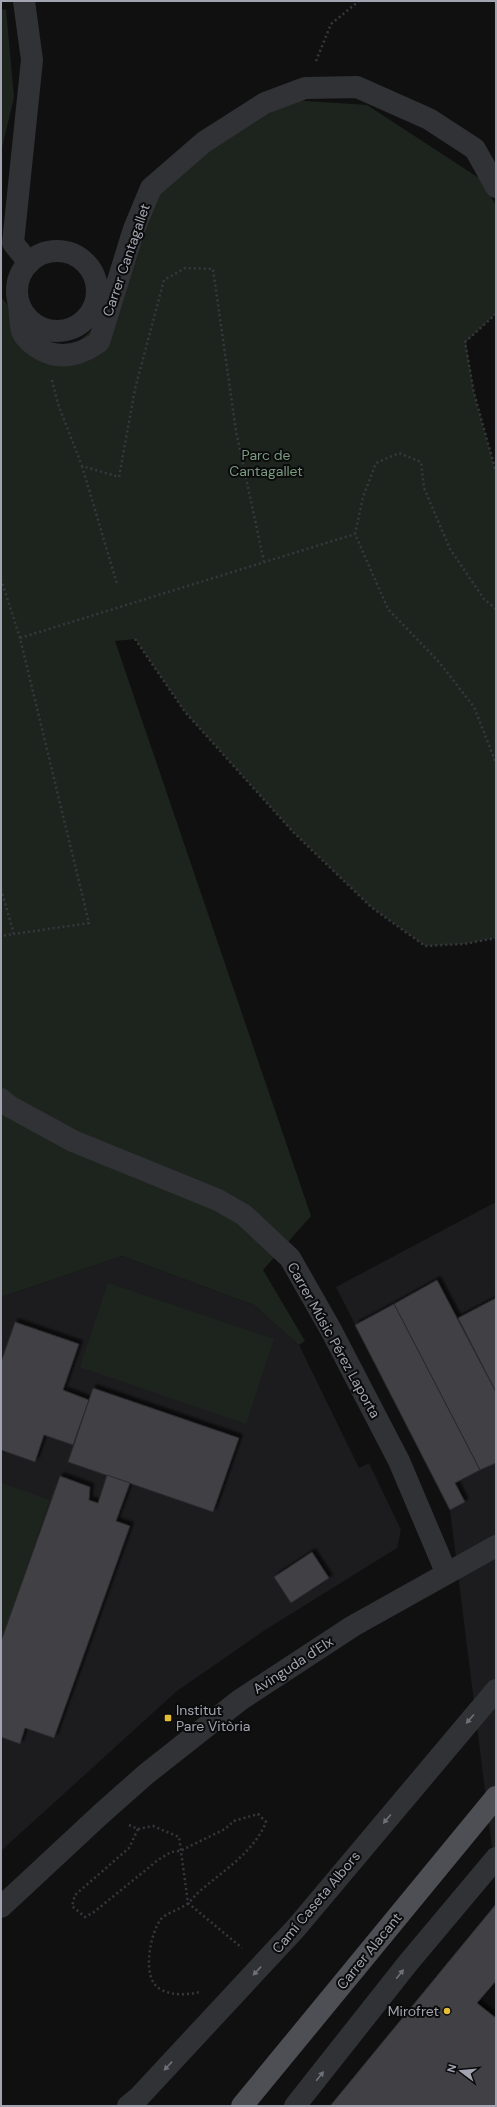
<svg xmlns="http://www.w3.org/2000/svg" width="497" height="2107" font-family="'DM Sans',sans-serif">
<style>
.built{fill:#1c1c1e}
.green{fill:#1d241e}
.building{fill:#3f4044;stroke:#2b2a2d;filter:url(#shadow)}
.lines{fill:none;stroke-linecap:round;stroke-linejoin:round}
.path{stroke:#37383d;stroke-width:2.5;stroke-dasharray:2 3;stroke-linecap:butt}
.minor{stroke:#313236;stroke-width:22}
.tertiary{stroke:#313236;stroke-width:22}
.primary{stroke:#4e4e55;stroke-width:22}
.oneway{fill:#6f717a}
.poi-dot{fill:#e5be34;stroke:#0b0b0c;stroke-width:1.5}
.labels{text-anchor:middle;stroke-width:4;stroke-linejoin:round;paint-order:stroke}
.street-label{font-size:14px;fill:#a2a5b1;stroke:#0b0b0c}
.park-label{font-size:14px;fill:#7a9b80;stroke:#0b0b0c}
.poi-label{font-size:14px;fill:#a2a5b1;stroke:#0b0b0c;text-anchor:start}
</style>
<defs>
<filter id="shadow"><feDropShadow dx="3.5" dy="-3.5" stdDeviation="1" flood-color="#0009"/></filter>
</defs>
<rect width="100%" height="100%" fill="#101011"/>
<!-- built -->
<g class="built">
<polygon points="496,1202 496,1879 450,1510 336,1287"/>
<polygon points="122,1256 254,1305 299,1345 359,1468 369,1463 401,1530 397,1548 265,1630 177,1691 2,1850 1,1297"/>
</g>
<!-- green -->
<g class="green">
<polygon points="6,9 14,97 1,152 1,10"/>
<polygon points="291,100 367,105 482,180 496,206 496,314 466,342 474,393 496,472 496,938 464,944 425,946 371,907 293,832 185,712 135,639 115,641 311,1216 263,1270 305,1341 299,1345 254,1305 122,1256 1,1297 1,297 38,340 63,346 77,343 93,329 121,233 165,178"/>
<polygon points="108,1283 274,1339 246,1424 80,1367"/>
<polygon points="1,1483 50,1500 1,1641"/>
</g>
<!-- building -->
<g class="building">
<polygon points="437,1280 496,1392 496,1463 480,1470 394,1304"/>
<polygon points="496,1298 496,1392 458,1318"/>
<polygon points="394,1304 480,1470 455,1483 465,1502 450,1510 355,1325"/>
<polygon points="15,1322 79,1344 63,1390 89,1400 73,1445 44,1435 35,1462 1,1450 1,1362"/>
<polygon points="93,1388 239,1438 213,1512 68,1462"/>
<polygon points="107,1475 130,1483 116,1521 130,1526 54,1738 25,1728 20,1744 1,1737 1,1641 60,1476 90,1487 89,1500 98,1503"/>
<polygon points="312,1552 329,1578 291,1603 274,1577"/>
<polygon points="496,1904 496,1981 477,2003 496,2018 496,2106 330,2106"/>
</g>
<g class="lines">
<!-- path -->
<g class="path">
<polyline points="316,61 331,24 359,1"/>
<polyline points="496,314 465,342 474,393 496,472"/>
<polyline points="52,380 58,404 82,466 119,477 135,389 164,280 185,268 213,269 236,431 264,562"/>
<polyline points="82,466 117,584"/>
<polyline points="1,579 20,638 89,923 14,934"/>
<polyline points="496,609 484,599 450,549 424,488 421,462 399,453 376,463 363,497 355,534 388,609 439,662 474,707 496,763"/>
<polyline points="20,638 355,534"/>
<polyline points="135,639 185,712 293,832 371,907 425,946 464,944 496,938"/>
<polyline points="1,889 14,934 1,936"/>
<path d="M129 1825 138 1829 129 1848 75 1895 72 1906 85 1917 94 1912 158 1860 171 1852 180 1851 225 1829 234 1821 258 1814 266 1822C254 1852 224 1870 200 1891 195 1895 192 1900 187 1904 180 1909 167 1913 161 1919 150 1933 141 1979 160 1989 173 1996 186 1995 200 1992"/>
<polyline points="138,1829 153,1826 179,1837 188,1903 242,1948"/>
</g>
<!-- minor -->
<g class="minor">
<polyline points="24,1 32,60 13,243 29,263"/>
<circle cx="57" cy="291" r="40"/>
<path d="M19 304C20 312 20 323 22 331 24 337 32 344 37 347 58 361 79 356 99 342L134 229 151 188 204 142 265 103 305 88 357 87 429 119 475 149 496 187"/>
<polyline points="1,1099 9,1106 73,1141 218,1200 244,1215 290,1258 331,1330 399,1461 446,1572"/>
<polyline points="128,2106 139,2097 296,1928 496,1690"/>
<polyline points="295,2106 408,1963 496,1858"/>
</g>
<!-- tertiary -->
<polyline class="tertiary" points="1,1907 101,1814 145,1775 240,1700 353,1626 496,1546"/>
<!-- primary -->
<polyline class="primary" points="242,2106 496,1797"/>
</g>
<!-- one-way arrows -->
<defs><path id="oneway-solid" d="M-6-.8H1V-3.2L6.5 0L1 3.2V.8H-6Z"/></defs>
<g class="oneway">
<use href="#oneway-solid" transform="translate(470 1719) rotate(131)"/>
<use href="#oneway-solid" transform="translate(387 1819) rotate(130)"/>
<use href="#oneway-solid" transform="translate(257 1971) rotate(133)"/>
<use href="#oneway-solid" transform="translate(400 1974) rotate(-52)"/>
<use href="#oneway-solid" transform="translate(168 2066) rotate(133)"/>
<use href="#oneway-solid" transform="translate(320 2076) rotate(-51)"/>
</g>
<!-- markers -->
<g class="poi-dot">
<rect x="164" y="1714" width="8" height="8" rx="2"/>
<circle cx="447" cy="2011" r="4"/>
</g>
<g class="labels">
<!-- street labels -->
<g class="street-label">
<text transform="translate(126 260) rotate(-71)" y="5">Carrer Cantagallet</text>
<text transform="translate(334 1340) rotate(61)" y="5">Carrer Músic Pérez Laporta</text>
<text transform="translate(293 1665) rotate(-33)" y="5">Avinguda d'Elx</text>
<text transform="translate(316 1902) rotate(-50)" y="5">Camí Caseta Albors</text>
<text transform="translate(369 1951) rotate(-51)" y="5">Carrer Alacant</text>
</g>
<!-- park labels -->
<g class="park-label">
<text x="266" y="460">Parc de<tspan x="266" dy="16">Cantagallet</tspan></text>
</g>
<!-- poi labels -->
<g class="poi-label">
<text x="176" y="1715">Institut<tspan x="176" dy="16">Pare Vitòria</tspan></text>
<text x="439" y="2016" text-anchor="end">Mirofret</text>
</g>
</g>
<!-- border -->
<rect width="497" height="2107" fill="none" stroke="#a2a5b1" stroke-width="4"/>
<!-- north arrow -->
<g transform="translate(461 2071) rotate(286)" stroke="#0b0b0c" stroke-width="3" paint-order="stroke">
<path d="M0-3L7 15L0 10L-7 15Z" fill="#a2a5b1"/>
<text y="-6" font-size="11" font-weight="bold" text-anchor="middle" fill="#a2a5b1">N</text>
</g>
</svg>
